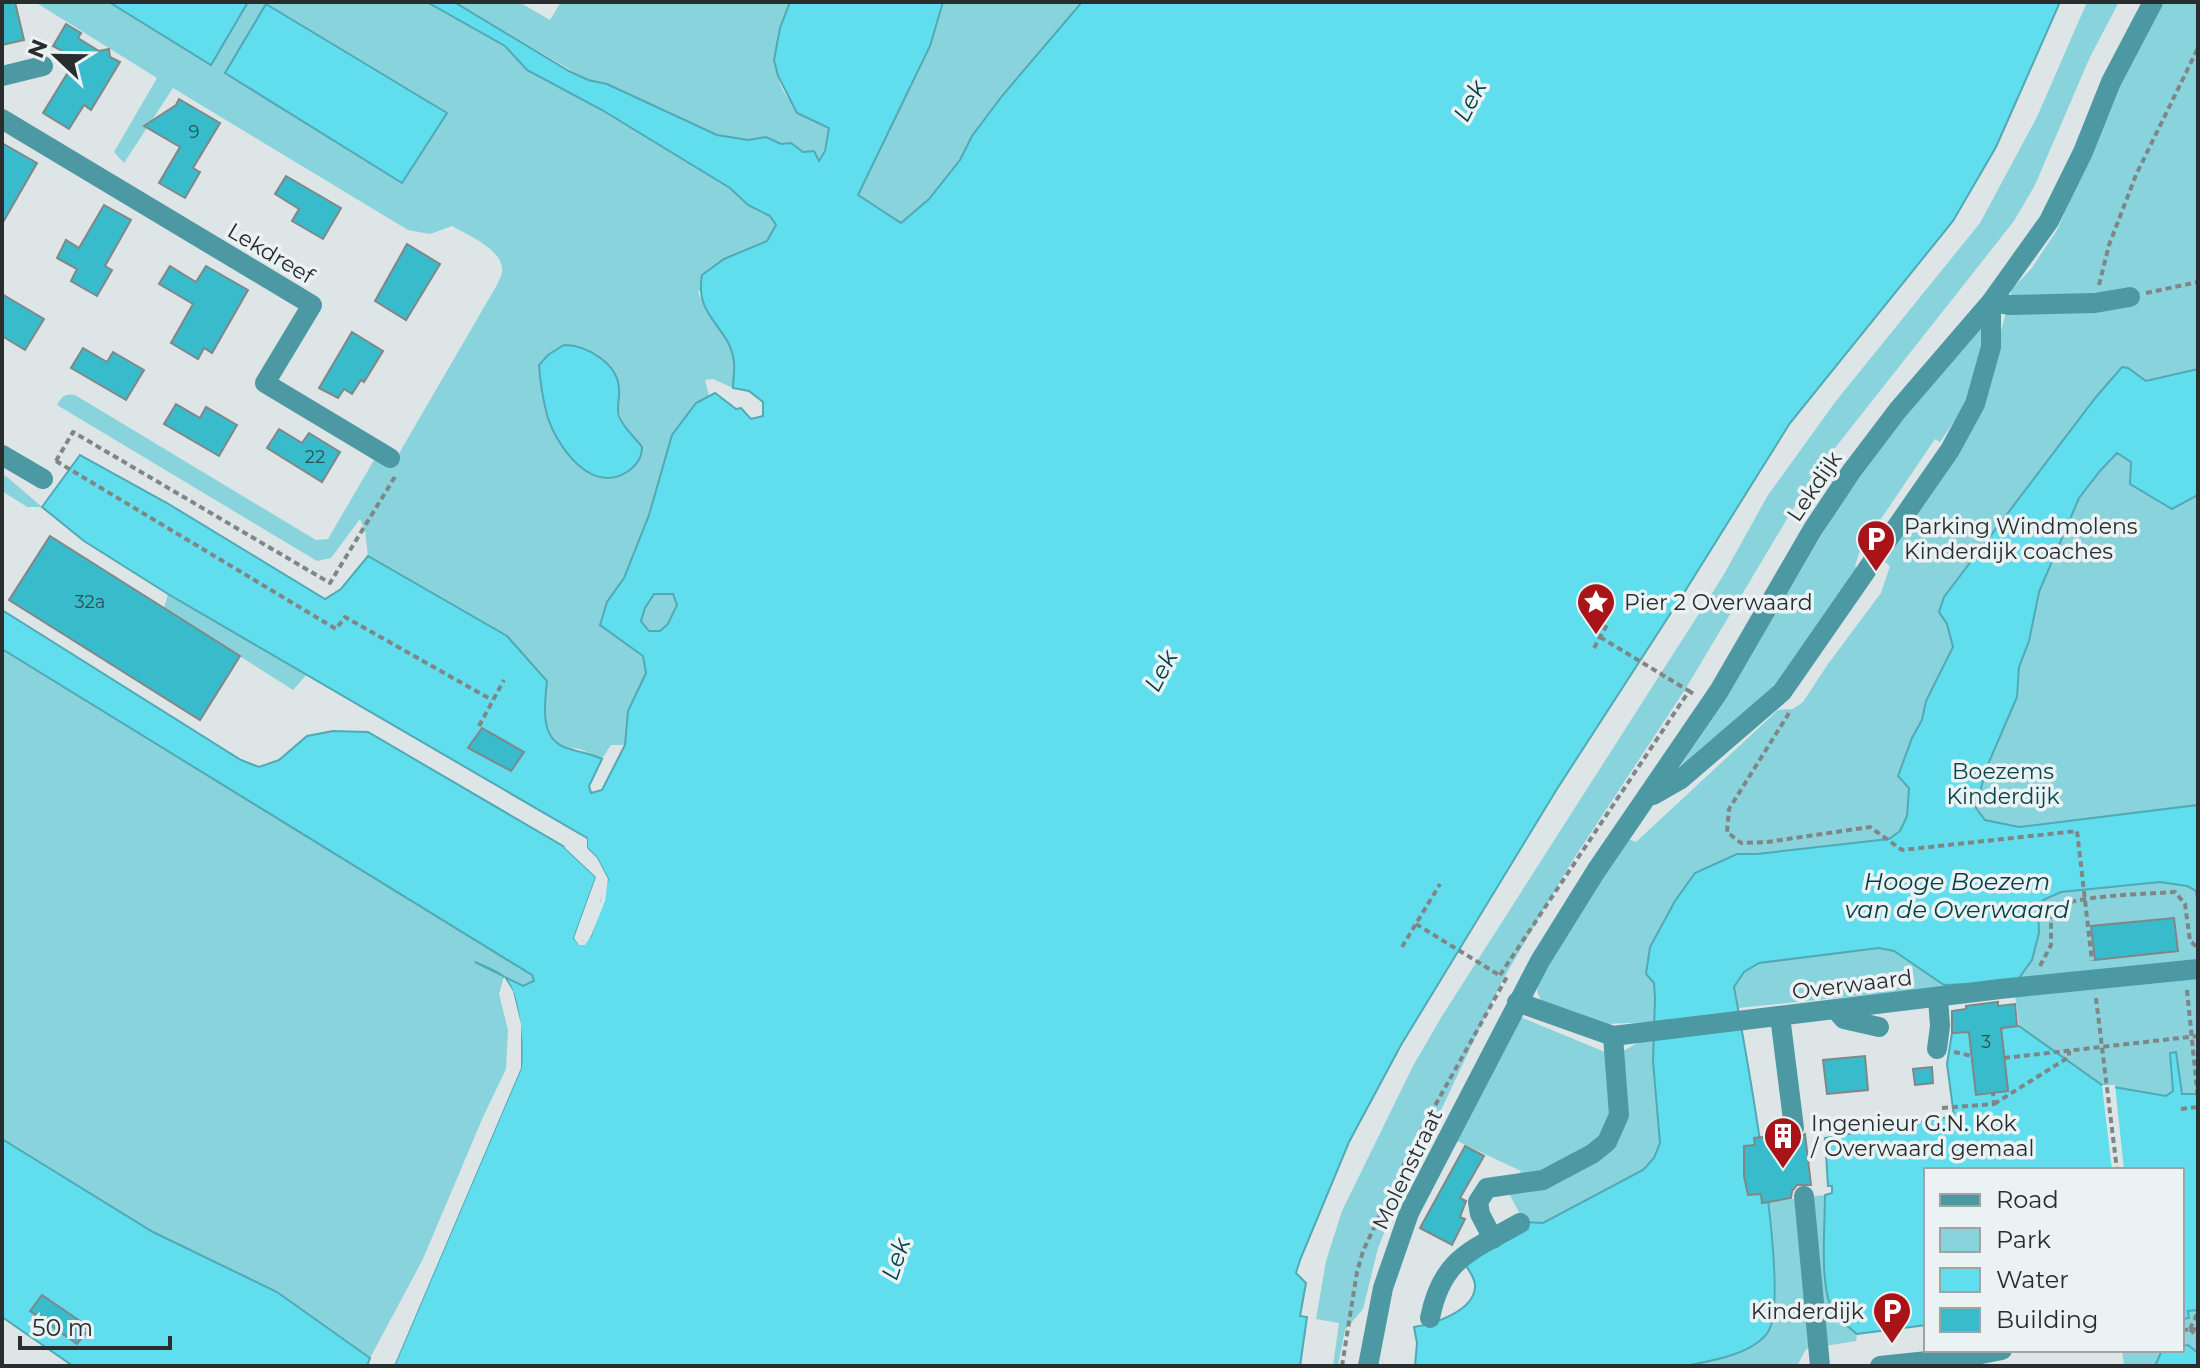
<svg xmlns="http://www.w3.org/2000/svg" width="2200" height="1368" font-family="Montserrat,sans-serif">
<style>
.green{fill:#89d3dd;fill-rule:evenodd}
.water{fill:#61deee;stroke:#50a9b4;stroke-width:2;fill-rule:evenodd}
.pier{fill:#dde5e6}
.building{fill:#38bccc;stroke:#808788;stroke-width:2}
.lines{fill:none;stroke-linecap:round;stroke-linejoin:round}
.path{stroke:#808586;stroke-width:4;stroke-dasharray:6 4;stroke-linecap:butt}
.minor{stroke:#4c99a4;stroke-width:20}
.labels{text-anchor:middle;stroke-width:7;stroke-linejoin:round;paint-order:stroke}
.number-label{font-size:18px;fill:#2e5155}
.street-label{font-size:22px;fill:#2a2d2d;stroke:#ebf2f3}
.poi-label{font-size:22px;fill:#2a2d2d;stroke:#ebf2f3;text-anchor:start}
.park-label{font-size:22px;fill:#09444b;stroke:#ebf2f3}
.water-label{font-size:24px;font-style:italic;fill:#013f46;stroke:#ebf2f3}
</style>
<rect width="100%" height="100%" fill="#dde5e6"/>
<!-- green -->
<g class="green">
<path d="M35 2H109L211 65 248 2H427L505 46 527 70 602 110 730 188 748 205 770 216 777 225 767 241 748 251 698 292C707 316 731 336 734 361 735 369 733 379 733 388L713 379 705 380 709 396 696 403 663 464 659 487 649 515 624 578 607 602 600 625 643 656 646 673 628 711 625 745H611L602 759 580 749 560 746 552 736 546 723 545 710 547 681 507 636 368 556 365 531 360 519 331 558 317 561 57 405C62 396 65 393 75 395L316 540 328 539 377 455 394 462 494 290C497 285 501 278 502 272 505 250 467 235 452 226L430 234 408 230 173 88 124 163 114 152 157 78ZM266 4 446 113 402 182ZM564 345 593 354 610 366C616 397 615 419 638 442L554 431 547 415 539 365 548 355Z"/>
<path d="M454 2H519L550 20 561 2H790C778 32 766 69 788 98 798 110 817 119 829 128L822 159 818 161 791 143 781 144 766 137 749 140 717 135 607 84 588 80Z"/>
<polygon points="943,2 1082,2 1002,96 972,136 960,160 929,199 901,223 858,196 930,46"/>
<polygon points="2087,2 2119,2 2090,57 2035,185 2014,221 1831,453 1799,499 1686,688 1571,863 1502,981 1391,1216 1378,1248 1363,1309 1345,1330 1338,1366 1333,1366 1339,1323 1316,1319 1326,1261 1342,1211 1413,1066 1442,1016 1723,576 1768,495 1836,401 1980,223 2037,117"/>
<polygon points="2163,2 2198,2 2198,1366 2188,1346 2182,1346 2182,1319 2188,1318 2188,1311 2192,1311 2182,1094 2170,1053 2173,1091 2166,1096 2102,1085 2019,1026 2015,994 2002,981 1738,1008 1734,987 1744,972 1756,964 1727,858 1695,873 1651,947 1646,974 1654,983 1654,1022 1605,1024 1541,1001 1537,991 1539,981 1596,884 1628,839 1636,842 1778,710 1793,709 1803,702 1828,664 1881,593 1890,566 1884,561 1978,419 2012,289 2031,269 2057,230 2121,82"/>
<polygon points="1982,328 1985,328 1970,398 1940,442 1935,439 1860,550 1855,566 1859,570 1787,676 1678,770 1725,699 1841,502 1915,404"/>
<polygon points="2,474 7,477 42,507 27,507 2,491"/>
<polygon points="168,594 308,673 293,690 164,608"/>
<polygon points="654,594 673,594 677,605 668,624 660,632 649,631 641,621 645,608"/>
<polygon points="2,649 532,975 534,981 523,986 504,977 499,994 508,1030 506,1069 483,1117 423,1259 370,1358 277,1292 153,1232 2,1139"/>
<polygon points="1515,1018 1523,1018 1605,1052 1625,1050 1639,1042 1653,1040 1660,1143 1654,1158 1643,1170 1543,1223 1526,1223 1528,1229 1506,1188 1521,1171 1455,1140"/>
<path d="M1825 1195C1825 1227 1820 1276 1830 1305 1835 1317 1847 1326 1857 1334L1856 1341 1806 1349 1797 1366H1685C1710 1361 1746 1356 1765 1336 1784 1316 1770 1231 1768 1202Z"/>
<polygon points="2122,1350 2162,1350 2155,1366 2124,1366"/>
</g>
<!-- water -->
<g class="water">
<polygon points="109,2 248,2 211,65"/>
<path d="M427 2H454L569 71 588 80 607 84 717 135 748 140 766 137 781 144 791 143 803 152 814 151 819 161 825 151 829 128 797 113 778 76 774 60 780 28 790 2H943L930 46 858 195 901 223 929 199 960 160 972 136 1002 96 1082 2H2060L1996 147 1953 221 1790 423 1687 588 1557 789 1401 1045 1349 1142 1300 1260 1296 1273 1306 1283 1300 1316 1307 1317 1300 1366H394L521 1068C523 1047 520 990 503 976 496 970 484 966 475 962L523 986 534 981 532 975 2 649V610L241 760 259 767 279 760 307 736 333 731 368 732 563 846 596 877 574 938 579 944 591 936 608 879 597 858 587 848V838L168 594 84 541 42 507 80 455 167 503 325 599 341 589 368 556 507 636 547 681C545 702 539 737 564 747 577 752 589 753 602 759L589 786 591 793 602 790 625 745 628 711 646 673 643 656 600 625 607 602 624 578 649 515 672 435 696 403 715 393 736 409 741 408 751 419 763 416V402L749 391 733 388C733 379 735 370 734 362 730 326 694 318 702 275L724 259 767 241 776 225 770 216 748 205 730 188 602 110 527 70 505 46ZM654 594H673L677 605 668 624 660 631H649L641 621 645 608Z"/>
<polygon points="266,4 447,113 402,183 225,73"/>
<path d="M564 345C587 345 619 364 619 390 620 399 616 407 619 416 624 429 634 436 642 447 642 458 636 466 627 472 590 495 556 445 547 415 543 399 540 381 539 365L548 355Z"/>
<path d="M2122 367 2128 368 2146 381 2198 369V495L2172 509 2130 484 2131 462 2117 453 2100 471 2079 498 2039 592 2029 641 2019 667 2017 697 1986 769 1976 808 1985 820 2019 827 2198 805V906L2196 891 2187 886 2160 882 2061 892 2043 900 2038 908 2039 933 2032 960 2016 982 1944 985 1894 951 1879 948 1759 963 1744 972 1734 987C1744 1042 1792 1295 1768 1332 1752 1355 1710 1361 1685 1366H1415L1417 1343 1414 1327C1434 1324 1474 1311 1475 1287 1476 1279 1469 1271 1465 1264L1528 1229 1526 1222 1543 1223 1643 1170 1654 1158 1660 1143 1653 1061 1655 998 1654 983 1646 974 1650 947 1675 901 1695 873 1737 854H1757L1889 839 1900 831 1907 816 1909 788 1898 776 1912 738 1922 720 1926 701 1953 647 1947 624 1939 612 1944 597 2096 397Z"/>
<path d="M2019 1026 2102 1085 2166 1096 2173 1091 2170 1053 2176 1052 2182 1094H2198V1310L2188 1311 2189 1318 2182 1319V1170H1926V1325L1857 1334C1847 1326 1835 1317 1830 1305 1820 1276 1825 1227 1825 1195L1832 1193V1186H1828L1825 1138 1954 1116 1947 1064 1952 1033 1969 1031 1976 1094 2008 1091 2001 1028Z"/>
<polygon points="2,1139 153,1232 277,1292 370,1358 367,1366 73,1366 2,1317"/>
<polygon points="2188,1345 2198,1353 2198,1366 2155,1366 2162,1350 2182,1350 2182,1346"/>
</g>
<!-- pier -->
<g class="pier">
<polygon points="587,838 587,848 597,858 608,879 605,901 591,936 585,945 579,945 574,938 596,877 563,846 576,852 600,876 578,938 583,941 601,900 604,880 594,860 584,850 583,843"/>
<polygon points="504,977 513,991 521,1024 521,1068 394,1366 390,1366 517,1067 517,1024 509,993 503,982"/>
<polygon points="2102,1085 2115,1085 2124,1170 2112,1170"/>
</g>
<!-- building -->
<g class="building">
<polygon points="2,2 15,2 24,40 2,45"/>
<polygon points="66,24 81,33 78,38 99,51 109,49 110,57 120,62 91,110 84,105 69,129 43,113 70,69 61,64 68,54 53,46"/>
<polygon points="179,99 220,123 193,168 200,172 185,198 159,183 180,147 144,126 176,105"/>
<polygon points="2,143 37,163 2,224"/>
<polygon points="286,176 341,208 323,239 292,221 299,209 275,194"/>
<polygon points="104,205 131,220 105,266 112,270 97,296 71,281 77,269 57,258 66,240 79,248"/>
<polygon points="407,244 440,264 406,320 375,301"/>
<polygon points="170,266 196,282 206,266 248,290 212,353 204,348 198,359 171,343 193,304 159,284"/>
<polygon points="2,294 44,319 25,350 2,336"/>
<polygon points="352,332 383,351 364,382 361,380 352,394 344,389 338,398 319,388"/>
<polygon points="83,348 107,362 113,352 144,370 126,400 71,368"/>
<polygon points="176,404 200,418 206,407 237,425 219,456 164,424"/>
<polygon points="279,429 302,443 309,433 340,452 322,482 267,448"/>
<polygon points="50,536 240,656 200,720 9,600"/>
<polygon points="482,728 524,752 511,771 468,748"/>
<polygon points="2174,918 2178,951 2095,960 2091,926"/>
<polygon points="1998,1002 1998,1006 2015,1004 2017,1026 2001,1028 2008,1091 1976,1095 1969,1032 1952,1033 1952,1011 1966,1009 1966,1006"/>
<polygon points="1865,1056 1868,1090 1827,1094 1823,1060"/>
<polygon points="1932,1067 1933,1083 1915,1085 1913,1069"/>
<polygon points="1805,1134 1811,1185 1797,1185 1792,1191 1791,1198 1762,1203 1761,1194 1748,1195 1744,1176 1744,1146 1755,1145 1754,1138 1783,1135 1795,1141"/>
<polygon points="1465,1146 1484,1156 1460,1198 1466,1201 1460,1217 1465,1219 1452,1245 1420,1228"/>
<polygon points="42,1295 90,1328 77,1344 30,1311"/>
</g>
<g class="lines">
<!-- path -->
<g class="path">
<polyline points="2099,285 2109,245 2136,175 2198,48"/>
<polyline points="2146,293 2198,282"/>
<polyline points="56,461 336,629 345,617 492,700"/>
<polyline points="56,461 73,432 330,583 396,475"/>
<polyline points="1600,637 1689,691"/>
<polyline points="1594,648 1608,623"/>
<polyline points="1789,713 1729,809 1727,832 1741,843 1767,842 1870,827 1902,850 2077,831 2092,961"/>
<polyline points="479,726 504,680"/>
<polyline points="1416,924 1499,975"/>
<polyline points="1402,947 1440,884"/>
<path d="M2040 966 2051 945V910C2068 895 2150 894 2175 892L2185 904 2190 941 2198 948"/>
<polyline points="1500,975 1689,691 1695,695"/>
<polyline points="2187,990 2198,1099"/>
<polyline points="2096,998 2117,1170"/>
<polyline points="1954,1052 1972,1056"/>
<polyline points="2004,1058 2198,1036"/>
<polyline points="1994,1104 2069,1057 2069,1051"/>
<polyline points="1942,1108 1994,1104 1993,1093"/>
<polyline points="2181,1109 2198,1107"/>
<polyline points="2190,1329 2198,1312"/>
<polyline points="2190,1329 2198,1338"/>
<polyline points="2182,1330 2198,1329"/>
<polyline points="1342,1366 1357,1272 1363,1251 1413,1145 1508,975"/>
</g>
<!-- minor -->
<g class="minor">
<polyline points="2,76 43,66"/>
<polyline points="2,119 312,305 265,383 390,458"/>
<polyline points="2,455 43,479"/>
<polyline points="1653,795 1681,779 1782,692 1950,450 1975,404 1991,347 1991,302 2009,305 2095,303 2130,297"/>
<polyline points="1517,1002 1613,1036 2000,989 2198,969"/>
<polyline points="1836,1010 1844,1019 1879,1027"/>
<polyline points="1780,1016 1794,1128"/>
<polyline points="1937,1049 1940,1026 1938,998"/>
<polyline points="1804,1196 1820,1366"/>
<polyline points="1493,1239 1480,1214 1478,1202 1487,1188 1543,1180 1592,1154 1607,1142 1619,1115 1613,1036"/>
<path d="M1430 1318C1442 1258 1471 1251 1520 1223"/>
<polyline points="1368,1366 1383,1288 1409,1213 1540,961 1596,871 1719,691 1813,529 1851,472 1898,410 1991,302 2049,221 2083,152 2111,82 2153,2"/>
<polyline points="1880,1366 1966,1357 2002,1350"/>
</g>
</g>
<!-- icons -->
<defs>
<g id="parking-pin" transform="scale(2)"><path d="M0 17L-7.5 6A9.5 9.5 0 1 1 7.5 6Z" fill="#a91419" stroke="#ebf2f3"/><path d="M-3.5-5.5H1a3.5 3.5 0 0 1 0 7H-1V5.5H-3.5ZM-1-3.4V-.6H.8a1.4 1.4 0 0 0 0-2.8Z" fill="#fff"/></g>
<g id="sight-pin" transform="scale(2)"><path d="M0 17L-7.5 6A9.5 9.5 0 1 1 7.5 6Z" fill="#a91419" stroke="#ebf2f3"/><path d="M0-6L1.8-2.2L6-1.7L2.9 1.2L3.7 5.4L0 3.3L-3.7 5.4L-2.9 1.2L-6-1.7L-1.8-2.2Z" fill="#fff"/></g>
<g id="building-pin" transform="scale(2)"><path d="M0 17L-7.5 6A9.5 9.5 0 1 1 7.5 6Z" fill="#a91419" stroke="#ebf2f3"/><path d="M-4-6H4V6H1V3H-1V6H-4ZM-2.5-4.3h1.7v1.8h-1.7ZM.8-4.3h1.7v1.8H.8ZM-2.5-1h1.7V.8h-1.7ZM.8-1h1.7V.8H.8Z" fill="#fff"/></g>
</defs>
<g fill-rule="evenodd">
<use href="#parking-pin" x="1876" y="539"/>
<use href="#sight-pin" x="1596" y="602"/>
<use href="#building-pin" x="1783" y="1136"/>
<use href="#parking-pin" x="1892" y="1311"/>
</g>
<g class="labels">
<!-- number labels -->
<g class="number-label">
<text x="194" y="138">9</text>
<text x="315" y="463">22</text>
<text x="90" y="608">32a</text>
<text x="1986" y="1048">3</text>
</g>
<!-- street labels -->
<g class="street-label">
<text transform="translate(271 253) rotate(31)" y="8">Lekdreef</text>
<text transform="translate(1814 486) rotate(-56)" y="8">Lekdijk</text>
<text transform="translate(1852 984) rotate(-7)" y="8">Overwaard</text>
<text transform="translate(1407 1169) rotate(-64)" y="8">Molenstraat</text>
</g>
<!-- poi labels -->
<g class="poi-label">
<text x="1904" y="534">Parking Windmolens<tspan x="1904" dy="25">Kinderdijk coaches</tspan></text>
<text x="1624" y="610">Pier 2 Overwaard</text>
<text x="1811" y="1131">Ingenieur G.N. Kok<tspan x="1811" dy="25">/ Overwaard gemaal</tspan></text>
<text x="1864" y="1319" text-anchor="end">Kinderdijk</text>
</g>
<!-- park labels -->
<g class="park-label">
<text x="2003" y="779">Boezems<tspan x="2003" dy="25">Kinderdijk</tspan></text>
</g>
<!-- water labels -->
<g class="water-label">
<text transform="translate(1470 101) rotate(-62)" y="8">Lek</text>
<text transform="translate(1161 671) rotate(-62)" y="8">Lek</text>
<text x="1957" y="890">Hooge Boezem<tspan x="1957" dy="28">van de Overwaard</tspan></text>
<text transform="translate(896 1259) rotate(-71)" y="8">Lek</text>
</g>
</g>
<!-- border -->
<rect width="2200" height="1368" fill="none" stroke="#2a2d2d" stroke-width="8"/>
<!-- legend -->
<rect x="1924" y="1168" width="260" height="184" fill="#ebf2f3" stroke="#9ea3a4" stroke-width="2"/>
<rect x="1940" y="1194" width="40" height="12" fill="#4c99a4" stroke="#9ea3a4" stroke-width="2"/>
<text x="1996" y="1208" font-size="24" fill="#2a2d2d">Road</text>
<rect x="1940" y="1228" width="40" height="24" fill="#89d3dd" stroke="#9ea3a4" stroke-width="2"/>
<text x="1996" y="1248" font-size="24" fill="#2a2d2d">Park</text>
<rect x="1940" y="1268" width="40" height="24" fill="#61deee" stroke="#9ea3a4" stroke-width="2"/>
<text x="1996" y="1288" font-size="24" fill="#2a2d2d">Water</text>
<rect x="1940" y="1308" width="40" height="24" fill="#38bccc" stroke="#9ea3a4" stroke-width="2"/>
<text x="1996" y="1328" font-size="24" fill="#2a2d2d">Building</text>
<!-- north arrow -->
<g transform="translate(56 56) rotate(292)" stroke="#ebf2f3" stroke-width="6" paint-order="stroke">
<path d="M0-6L14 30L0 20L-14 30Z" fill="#2a2d2d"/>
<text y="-12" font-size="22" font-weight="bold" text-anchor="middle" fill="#2a2d2d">N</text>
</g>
<!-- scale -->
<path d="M20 1336v12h150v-12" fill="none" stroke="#2a2d2d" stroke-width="4"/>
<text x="32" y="1336" font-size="24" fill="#2a2d2d" stroke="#ebf2f3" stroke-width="6" paint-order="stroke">50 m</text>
</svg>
